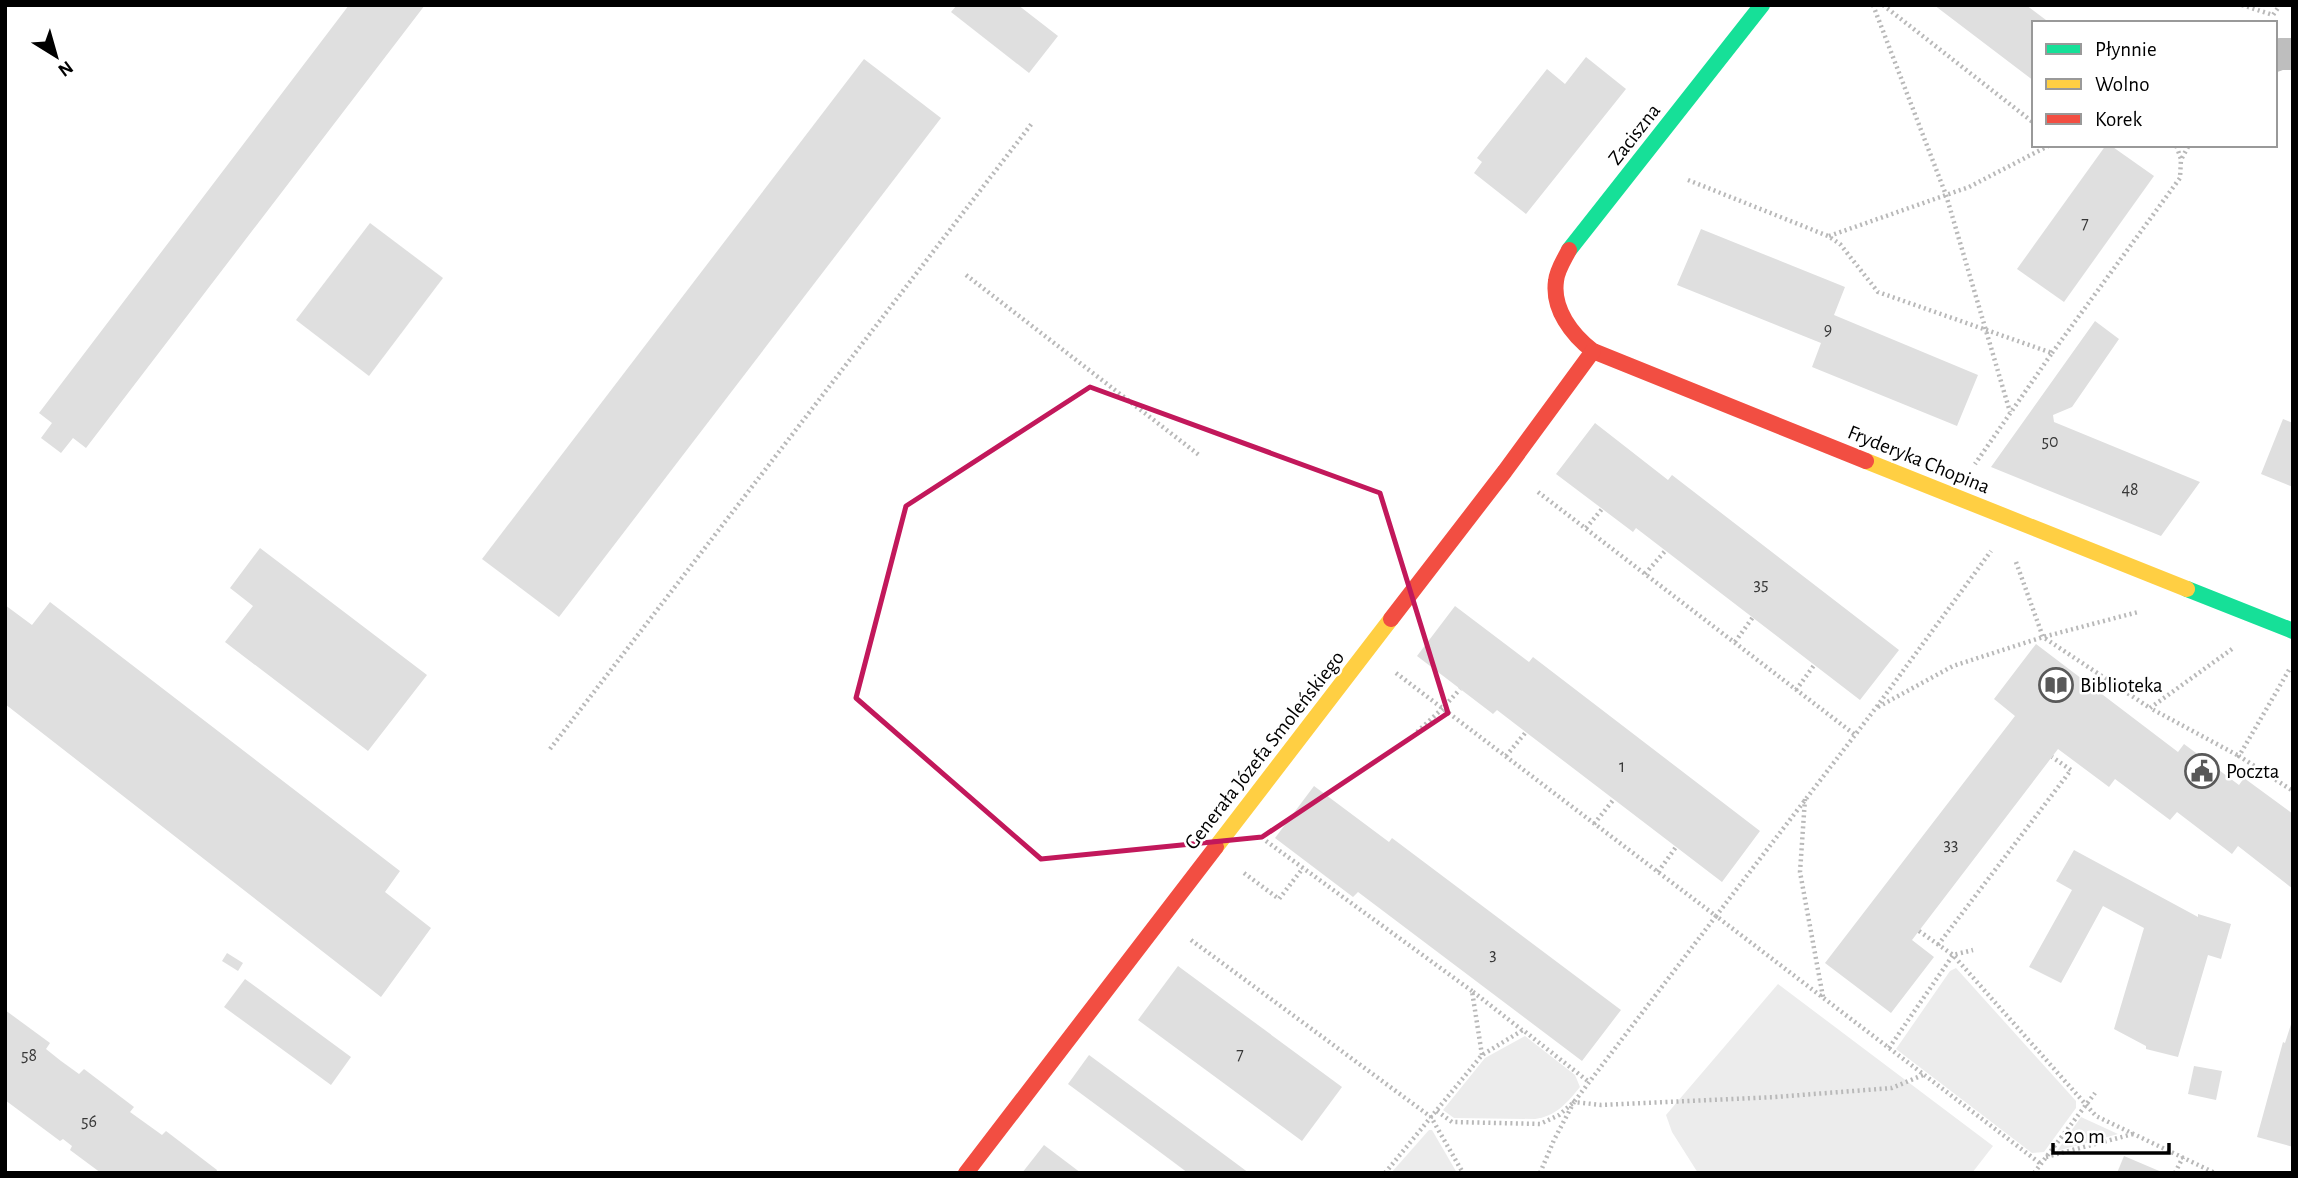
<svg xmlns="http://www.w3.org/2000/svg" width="2298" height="1178" font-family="'Alegreya Sans',sans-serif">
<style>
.green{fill:#ececec}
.building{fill:#dfdfdf}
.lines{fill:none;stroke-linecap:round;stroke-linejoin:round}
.path{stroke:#b9b9b9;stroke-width:4.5;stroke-dasharray:2 3.5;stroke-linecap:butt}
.street{stroke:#bebebe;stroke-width:32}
.fast{stroke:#16e098;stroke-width:16}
.slow{stroke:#ffcf43;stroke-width:16}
.jam{stroke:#f24e42;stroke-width:16}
.marked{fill:none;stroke:#c2185b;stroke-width:5;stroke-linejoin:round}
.labels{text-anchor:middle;stroke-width:5;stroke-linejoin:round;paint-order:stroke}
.number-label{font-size:18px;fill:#383838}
.street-label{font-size:21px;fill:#000;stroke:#fff}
.poi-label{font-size:21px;fill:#000;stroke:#fff;text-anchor:start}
</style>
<rect width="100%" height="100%" fill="#fff"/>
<!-- green -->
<g class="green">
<polygon points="1956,968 2076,1101 2076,1108 2044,1152 2032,1153 1896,1049 1950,971"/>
<polygon points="1778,984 1993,1146 1972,1173 1698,1173 1672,1132 1666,1115"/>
<path d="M1525 1036 1575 1075 1580 1087C1567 1103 1556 1116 1535 1119L1454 1118 1443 1110 1485 1058Z"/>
<polygon points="2081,1117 2118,1134 2057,1151"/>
<polygon points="1429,1130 1432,1130 1457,1173 1391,1173"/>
</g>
<!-- building -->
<g class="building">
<polygon points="349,5 425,5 86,448 73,438 61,453 41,438 52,423 39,413"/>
<polygon points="957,5 1018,5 1058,36 1029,73 951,12"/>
<polygon points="1934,5 2026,5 2050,23 2034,23 2034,81"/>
<polygon points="1586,57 1626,89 1526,214 1474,173 1482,162 1477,158 1547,69 1565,84"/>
<polygon points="864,59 941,118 559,617 482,559"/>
<polygon points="2106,145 2110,145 2154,176 2064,302 2017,269"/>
<polygon points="370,223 443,278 369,376 296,320"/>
<polygon points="1701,229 1845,287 1834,315 1978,375 1957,426 1812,367 1821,343 1677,285"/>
<polygon points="2095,321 2119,339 2072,407 2053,415 2054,422 2200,482 2161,536 1991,467"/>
<polygon points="2283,419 2293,423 2293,487 2261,474"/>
<polygon points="1595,423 1668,480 1672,475 1899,650 1860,700 1636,528 1633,532 1556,474"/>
<polygon points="260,548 427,675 368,751 225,642 253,606 230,588"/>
<polygon points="50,602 400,871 385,892 431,928 381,997 5,704 5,605 32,625"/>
<polygon points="1455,606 1529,662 1533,657 1760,831 1722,882 1497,710 1493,714 1417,656"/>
<polygon points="2036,644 2178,752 2184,744 2239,785 2244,778 2293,814 2293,889 2238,846 2232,854 2177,812 2170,820 2115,779 2109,787 2058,749 1912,940 1934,957 1891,1013 1825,963 2015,716 1994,699"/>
<polygon points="1314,786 1389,842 1392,838 1621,1010 1582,1061 1358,892 1353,897 1275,838"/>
<polygon points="2074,850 2198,917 2198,914 2231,924 2221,959 2208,955 2178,1057 2146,1049 2146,1046 2114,1029 2144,928 2103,906 2061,983 2029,967 2072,890 2056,881"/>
<polygon points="227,953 243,963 238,971 222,961"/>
<polygon points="1178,966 1342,1087 1302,1141 1138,1020"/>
<polygon points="245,979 351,1057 331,1085 224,1007"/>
<polygon points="5,1010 50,1043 46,1049 61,1061 79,1074 84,1069 134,1107 130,1112 162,1135 166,1131 217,1170 216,1173 101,1173 70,1150 72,1146 63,1139 60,1141 5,1100"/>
<polygon points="2293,1018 2293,1147 2257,1137 2283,1042 2285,1043"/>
<polygon points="1089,1055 1218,1150 1249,1173 1188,1173 1168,1158 1068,1084"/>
<polygon points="2194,1066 2222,1071 2216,1100 2188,1094"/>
<polygon points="1044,1145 1081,1173 1022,1173"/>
<polygon points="2124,1156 2164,1173 2117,1173"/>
</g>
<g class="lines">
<!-- path -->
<g class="path">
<polyline points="1873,5 1946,195 2010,412"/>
<polyline points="1883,5 2034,123"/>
<polyline points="2242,5 2273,15 2280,5"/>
<polyline points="2182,158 2189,145"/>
<polyline points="1688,180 1828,236 1840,244 1878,292 2052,353 1975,464"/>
<polyline points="1829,236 1969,187 2050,145"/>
<polyline points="966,275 1199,455"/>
<polyline points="2052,353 2180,178 2181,159 2176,145"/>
<polyline points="1538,492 1854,734"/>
<polyline points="1586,528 1602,509"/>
<polyline points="2016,562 2043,637 2150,708"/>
<polyline points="1645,574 1666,550"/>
<polyline points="1735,642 1753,617"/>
<polyline points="2232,649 2150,708 2239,756"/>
<polyline points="2289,670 2239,756 2293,791"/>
<polyline points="1396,673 1716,916 1875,709 1991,551"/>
<polyline points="1796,690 1815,664"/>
<polyline points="1878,707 1953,666 2043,637 2138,612"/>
<polyline points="1417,732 1443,708 1460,689"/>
<polyline points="550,749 1033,122"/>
<polyline points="1506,756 1526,732"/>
<polyline points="1805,799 1800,872 1823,997"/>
<polyline points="1594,824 1614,799"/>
<polyline points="1266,841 1472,991"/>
<polyline points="1658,872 1676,847"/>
<polyline points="1244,873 1279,899 1303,868"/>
<polyline points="1919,931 1953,955 2096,1116 2215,1173"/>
<polyline points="1191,940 1431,1117 1463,1173"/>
<polyline points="1938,945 2071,770 2052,757"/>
<polyline points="1889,1048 1953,955 1973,950"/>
<polyline points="1482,1055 1472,991 1522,1030"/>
<polyline points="1437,1111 1452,1122 1540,1124 1559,1115 1574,1102 1716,916 2041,1164"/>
<polyline points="2046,1157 2133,1134"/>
<polyline points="1385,1173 1482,1055 1523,1030 1589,1082"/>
<polyline points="1540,1173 1554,1140 1574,1102 1601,1105 1775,1097 1892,1088 1923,1075"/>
<polyline points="2034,1173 2095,1093"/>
<polyline points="2175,1173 2183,1157"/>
</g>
<!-- street -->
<polyline class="street" points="2275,56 2280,54 2293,54"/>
<!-- fast -->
<g class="fast">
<polyline points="1569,250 1762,5"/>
<polyline points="2187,589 2293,631"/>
</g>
<!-- slow -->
<g class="slow">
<polyline points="1866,461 2187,589"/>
<polyline points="1216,847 1391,619"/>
</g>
<!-- jam -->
<g class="jam">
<path d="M1569 250C1564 260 1557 270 1556 281 1552 309 1572 335 1593 351L1866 461"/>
<polyline points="1391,619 1505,471 1593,351"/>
<polyline points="966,1173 1216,847"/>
</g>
</g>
<!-- marked area -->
<path class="marked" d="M1090 387 1380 493 1448 713 1262 837 1041 859 856 698 906 506Z"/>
<!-- icons -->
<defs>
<g id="library-ring" transform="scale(1.75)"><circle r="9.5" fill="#fff" stroke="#595959" stroke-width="1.5"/><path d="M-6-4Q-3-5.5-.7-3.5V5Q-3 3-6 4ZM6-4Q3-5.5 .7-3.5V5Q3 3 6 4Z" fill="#595959"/></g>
<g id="civic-ring" transform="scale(1.75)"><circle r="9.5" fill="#fff" stroke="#595959" stroke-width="1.5"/><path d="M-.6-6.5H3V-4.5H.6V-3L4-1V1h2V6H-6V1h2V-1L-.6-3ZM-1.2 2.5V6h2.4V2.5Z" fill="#595959"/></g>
</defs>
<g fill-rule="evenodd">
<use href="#library-ring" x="2056" y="685"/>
<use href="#civic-ring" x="2202" y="771"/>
</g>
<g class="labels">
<!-- number labels -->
<g class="number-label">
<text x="2085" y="229">7</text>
<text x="1828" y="335">9</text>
<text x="2050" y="447">50</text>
<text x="2130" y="495">48</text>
<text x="1761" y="590">35</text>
<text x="1622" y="772">1</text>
<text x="1951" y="850">33</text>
<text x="1493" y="960">3</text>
<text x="1240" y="1060">7</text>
<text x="29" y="1061">58</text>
<text x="89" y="1127">56</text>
</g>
<!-- street labels -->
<g class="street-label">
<text transform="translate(1634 134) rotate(-52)" y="7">Zaciszna</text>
<text transform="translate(1919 459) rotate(22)" y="7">Fryderyka Chopina</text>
<text transform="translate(1264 750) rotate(-52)" y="7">Generała Józefa Smoleńskiego</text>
</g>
<!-- poi labels -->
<g class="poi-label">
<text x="2080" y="692">Biblioteka</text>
<text x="2226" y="778">Poczta</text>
</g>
</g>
<!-- border -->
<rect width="2298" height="1178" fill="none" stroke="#000000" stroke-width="14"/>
<!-- legend -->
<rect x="2032" y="21" width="245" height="126" fill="#ffffff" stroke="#999999" stroke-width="2"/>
<rect x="2046" y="44" width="35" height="10" fill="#16e098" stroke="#999999" stroke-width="2"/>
<text x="2095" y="56" font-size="21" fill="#000000">Płynnie</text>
<rect x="2046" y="79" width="35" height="10" fill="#ffcf43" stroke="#999999" stroke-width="2"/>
<text x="2095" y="91" font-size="21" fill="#000000">Wolno</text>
<rect x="2046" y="114" width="35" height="10" fill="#f24e42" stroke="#999999" stroke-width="2"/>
<text x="2095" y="126" font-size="21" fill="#000000">Korek</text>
<!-- north arrow -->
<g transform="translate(56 56) rotate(143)" stroke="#ffffff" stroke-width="5" paint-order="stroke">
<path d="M0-5L12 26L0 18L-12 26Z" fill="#000000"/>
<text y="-10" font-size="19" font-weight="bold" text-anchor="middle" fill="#000000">N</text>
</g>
<!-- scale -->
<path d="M2053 1143v10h116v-10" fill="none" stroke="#000000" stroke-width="3.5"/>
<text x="2064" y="1143" font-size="21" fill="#000000" stroke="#ffffff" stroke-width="5" paint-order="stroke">20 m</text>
</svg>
